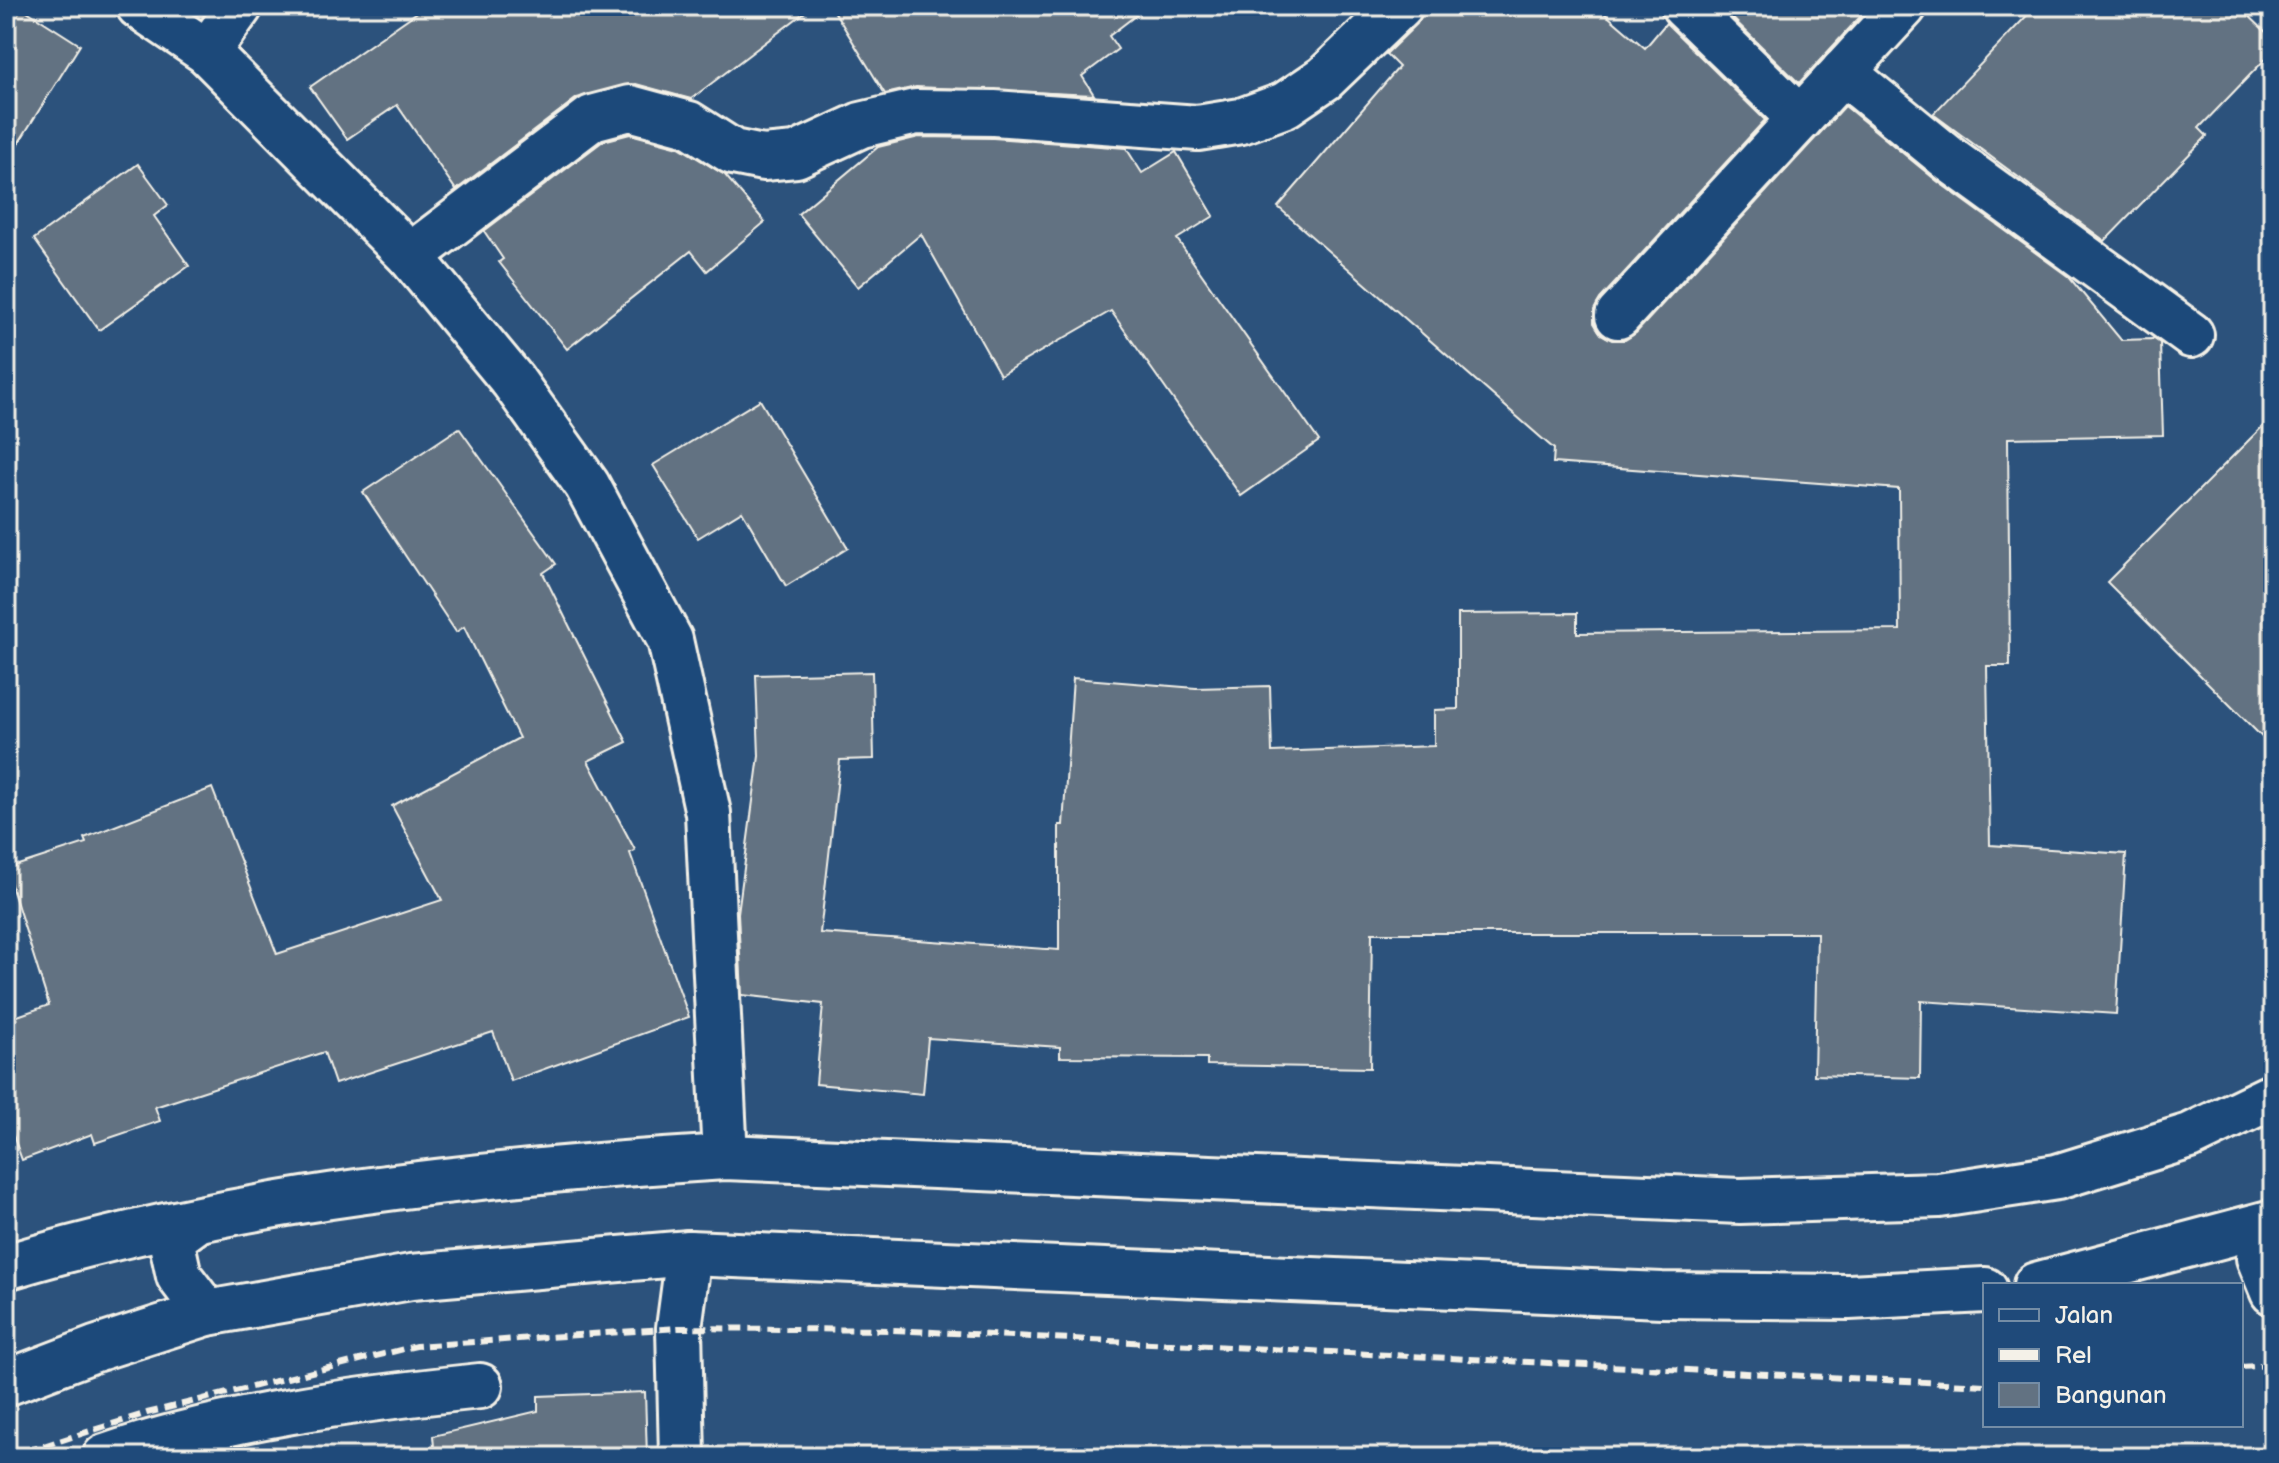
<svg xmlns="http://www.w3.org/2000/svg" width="2279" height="1463" font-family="'Balsamiq Sans',sans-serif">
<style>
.building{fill:#627282;stroke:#f4f1e8;stroke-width:2}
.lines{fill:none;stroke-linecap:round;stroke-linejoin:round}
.street-casing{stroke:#f4f1e8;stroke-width:50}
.secondary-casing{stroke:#f4f1e8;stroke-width:50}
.highway-casing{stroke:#f4f1e8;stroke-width:50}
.street{stroke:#1f4a7a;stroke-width:44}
.secondary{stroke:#1f4a7a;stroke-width:44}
.highway{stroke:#1f4a7a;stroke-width:44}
.rail{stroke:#f4f1e8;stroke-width:6;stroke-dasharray:12 6;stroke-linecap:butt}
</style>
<rect width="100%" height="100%" fill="#2c527c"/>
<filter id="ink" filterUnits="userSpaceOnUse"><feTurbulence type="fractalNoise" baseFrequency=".0125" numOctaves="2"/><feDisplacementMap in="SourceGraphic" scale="16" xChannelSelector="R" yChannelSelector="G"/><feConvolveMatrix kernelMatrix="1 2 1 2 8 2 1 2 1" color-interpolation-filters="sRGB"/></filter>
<g filter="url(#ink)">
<!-- building -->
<g class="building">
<polygon points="6,6 19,6 80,45 6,163"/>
<polygon points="426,6 813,6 691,99 636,84 577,98 456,190 397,105 347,139 310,87"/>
<polygon points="831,6 1148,6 1109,36 1118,49 1082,76 1094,95 916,87 885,94"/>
<polygon points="1424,6 1596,6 1645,48 1666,23 1765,120 1600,299 1594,310 1594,323 1601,334 1612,340 1625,340 1636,333 1845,106 1937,181 2069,277 2121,340 2154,339 2160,343 2163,435 2008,438 2010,666 1987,666 1990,845 2126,854 2116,1014 1921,1001 1920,1078 1814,1075 1817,933 1372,933 1370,1068 1207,1065 1207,1058 1060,1057 1060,1047 928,1038 923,1094 816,1084 823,1004 742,995 738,913 759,756 756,675 872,672 874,759 840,760 820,933 1059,950 1059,825 1063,825 1073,678 1196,688 1270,686 1272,752 1434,746 1434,710 1458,709 1458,614 1577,613 1577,633 1900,630 1899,489 1553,463 1554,449 1278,207 1399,67 1386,54 1417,24"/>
<polygon points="1720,6 1870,6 1799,83"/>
<polygon points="2036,6 2239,6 2273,39 2273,51 2199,128 2207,136 2105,241 1933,114"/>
<polygon points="630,134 679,147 725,175 765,222 707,271 691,251 567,349 499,262 503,259 484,231 603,141"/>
<polygon points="919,137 993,138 1126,148 1142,173 1176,152 1214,216 1177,239 1319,441 1241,496 1111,311 1000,375 921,234 858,287 798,214 878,147"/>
<polygon points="138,164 168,205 154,216 189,266 99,330 34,239"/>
<polygon points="760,400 848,548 786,586 742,511 698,538 653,465"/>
<polygon points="2273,416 2273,748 2107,582"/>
<polygon points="459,428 556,564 543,573 627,742 588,761 635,850 630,853 689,1017 511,1081 493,1032 335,1084 324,1052 155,1107 160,1121 95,1143 92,1134 22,1160 6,1116 6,1020 49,1005 6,869 86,843 84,838 212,788 277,954 442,900 392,806 519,738 464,627 456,632 363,492"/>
<polygon points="645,1392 647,1457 435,1457 433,1436 538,1411 538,1396"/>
</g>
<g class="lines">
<!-- street casing -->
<g class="street-casing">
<g id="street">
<polyline points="139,6 207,52 410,256 513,381 587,485 670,640 708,813 725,1157"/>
<polyline points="1684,6 1800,119"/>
<polyline points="207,52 240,6"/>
<polyline points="1843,72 1952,161 2191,335"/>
<polyline points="410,256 592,118 630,108 689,124 733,152 763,158 796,155 861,125 916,112 994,113 1198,128 1241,121 1285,105 1325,78 1400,6"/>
<polyline points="1618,316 1904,6"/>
<path d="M105 1457C221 1417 357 1399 480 1386"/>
<polyline points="682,1457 679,1328 689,1253"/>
</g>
</g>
<!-- secondary casing -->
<g class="secondary-casing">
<polyline id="secondary" points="2267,1226 2259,1258 2273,1292"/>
</g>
<!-- highway casing -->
<g class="highway-casing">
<g id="highway">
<polyline points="197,1220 171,1239 179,1276 207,1313"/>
<path d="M6 1267C238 1197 483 1172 725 1157L1740 1201 1939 1195 2057 1177 2190 1136 2273 1096"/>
<polyline points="2036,1285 2273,1222"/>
<polyline points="6,1383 95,1349 207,1313 411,1277 689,1253 1662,1295 1849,1297 1985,1290"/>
</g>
</g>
<!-- street -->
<use href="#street" class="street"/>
<!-- secondary -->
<use href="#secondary" class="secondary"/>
<!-- highway -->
<use href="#highway" class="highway"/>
<!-- rail -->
<g class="rail">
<polyline points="2241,1367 2273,1365"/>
<polyline points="9,1457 147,1413 416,1346 679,1328 893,1330 1985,1385"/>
</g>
</g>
</g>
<!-- margin -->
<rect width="2279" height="1463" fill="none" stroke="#1f4a7a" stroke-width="32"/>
<rect x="16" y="16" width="2247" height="1431" fill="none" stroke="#f4f1e8" stroke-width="3" filter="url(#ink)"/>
<!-- legend -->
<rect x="1983" y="1283" width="260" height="144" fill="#1f4a7a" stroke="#748da6" stroke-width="2"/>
<rect x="1999" y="1309" width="40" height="12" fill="#1f4a7a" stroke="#748da6" stroke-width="2"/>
<text x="2055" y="1323" font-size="24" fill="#f4f1e8">Jalan</text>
<rect x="1999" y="1349" width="40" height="12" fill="#f4f1e8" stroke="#748da6" stroke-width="2"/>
<text x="2055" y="1363" font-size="24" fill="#f4f1e8">Rel</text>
<rect x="1999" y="1383" width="40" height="24" fill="#627282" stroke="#748da6" stroke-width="2"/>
<text x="2055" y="1403" font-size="24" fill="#f4f1e8">Bangunan</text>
</svg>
